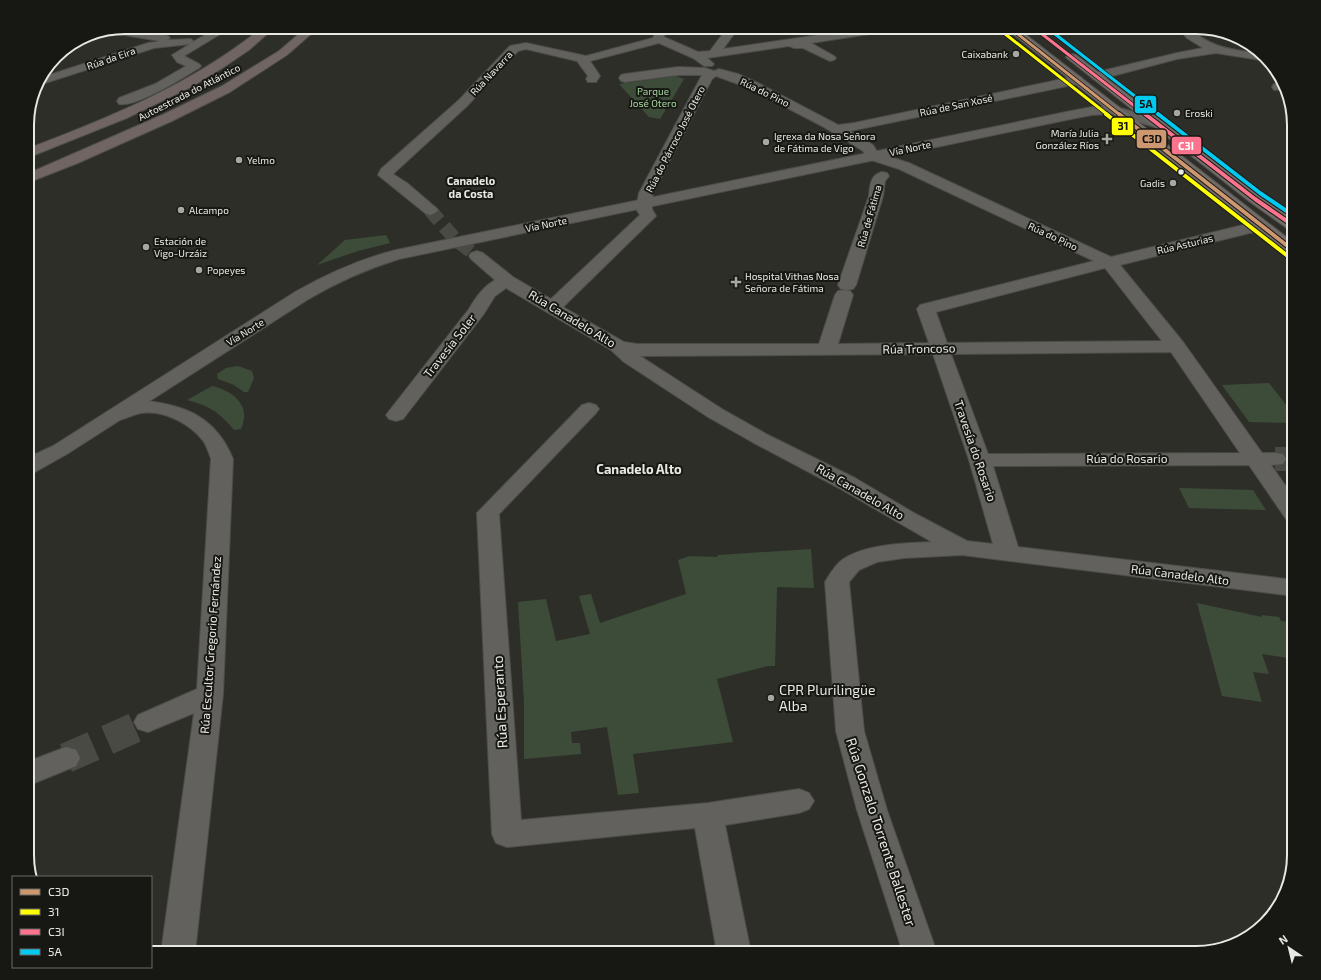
<svg xmlns="http://www.w3.org/2000/svg" width="1321" height="980" font-family="'Exo 2',sans-serif">
<style>
.green{fill:#3c4c39}
.lines{fill:none;stroke-linecap:round;stroke-linejoin:round}
.minor-tunnel-far2{stroke:#4a4a45;stroke-width:14;stroke-dasharray:14 8;stroke-linecap:butt}
.minor-tunnel-far1{stroke:#4a4a45;stroke-width:24;stroke-dasharray:24 12;stroke-linecap:butt}
.minor-tunnel{stroke:#4a4a45;stroke-width:30;stroke-dasharray:30 15;stroke-linecap:butt}
.minor-casing{stroke:#4c4c49;stroke-width:2}
.tertiary-casing{stroke:#4c4c49;stroke-width:2}
.primary-casing{stroke:#4c4c49;stroke-width:2}
.motorway-casing{stroke:#4c4c49;stroke-width:2}
.minor{fill:#62615e;fill-rule:evenodd}
.tertiary{fill:#62615e;fill-rule:evenodd}
.primary{fill:#716a67;fill-rule:evenodd}
.motorway{fill:#706563;fill-rule:evenodd}
.bus-1-far1-casing{stroke:#171713;stroke-width:4.5}
.bus-1-casing{stroke:#171713;stroke-width:6}
.bus-2-far1-casing{stroke:#171713;stroke-width:4.5}
.bus-2-casing{stroke:#171713;stroke-width:6}
.bus-3-far1-casing{stroke:#171713;stroke-width:4.5}
.bus-3-casing{stroke:#171713;stroke-width:6}
.bus-4-far1-casing{stroke:#171713;stroke-width:4.5}
.bus-4-casing{stroke:#171713;stroke-width:6}
.bus-1-far1{stroke:#cd976f;stroke-width:3}
.bus-1{stroke:#cd976f;stroke-width:4}
.bus-2-far1{stroke:#ff0;stroke-width:3}
.bus-2{stroke:#ff0;stroke-width:4}
.bus-3-far1{stroke:#fc738d;stroke-width:3}
.bus-3{stroke:#fc738d;stroke-width:4}
.bus-4-far1{stroke:#00caf0;stroke-width:3}
.bus-4{stroke:#00caf0;stroke-width:4}
.poi-dot{fill:#a8a8a3;stroke:#171713;stroke-width:1.5}
.bus-dot{fill:#e9e9e4;stroke:#171713;stroke-width:1.5}
.labels{text-anchor:middle;stroke-width:4;stroke-linejoin:round;paint-order:stroke}
.far-poi-label{font-size:10px;fill:#e9e9e4;stroke:#171713;text-anchor:start}
.far-street-label{font-size:10px;fill:#e9e9e4;stroke:#171713}
.far-park-label{font-size:10px;fill:#a3d29c;stroke:#171713}
.far-neighbourhood-label{font-size:11px;font-weight:bold;fill:#e9e9e4;stroke:#171713}
.street-label{font-size:12px;fill:#e9e9e4;stroke:#171713}
.neighbourhood-label{font-size:13px;font-weight:bold;fill:#e9e9e4;stroke:#171713}
.near-poi-label{font-size:14px;fill:#e9e9e4;stroke:#171713;text-anchor:start}
.near-street-label{font-size:14px;fill:#e9e9e4;stroke:#171713}
.rim{fill:none;stroke:#e9e9e4;stroke-width:2}
.line-badge{stroke:#171713;stroke-width:1.5}
.badge-label{font-size:11px;text-anchor:middle;font-weight:bold;fill:#fff}
.pale-badge-label{font-size:11px;text-anchor:middle;font-weight:bold;fill:#111}
</style>
<rect width="100%" height="100%" fill="#2e2e29"/>
<!-- green -->
<g class="green">
<polygon points="676,76 684,79 660,119 649,117 619,84"/>
<polygon points="386,235 390,243 358,251 317,265 345,240"/>
<polygon points="238,366 252,371 254,378 248,392 244,392 234,385 218,379 217,374 226,368"/>
<polygon points="1269,383 1294,415 1294,423 1249,422 1222,385"/>
<path d="M212 386C233 391 252 405 241 429L234 430C219 412 210 406 187 400Z"/>
<polygon points="1179,488 1253,490 1266,510 1189,508"/>
<polygon points="811,549 814,588 777,587 775,666 768,666 717,679 733,742 633,754 639,793 618,795 607,727 571,732 572,743 580,743 581,754 524,759 524,702 518,602 546,599 556,641 590,634 579,596 591,594 600,623 686,594 678,560 690,556 717,557 718,555"/>
<polygon points="1197,603 1262,617 1262,615 1279,617 1281,621 1294,622 1294,659 1262,654 1269,674 1253,672 1262,702 1222,696"/>
</g>
<g class="lines">
<!-- minor-tunnel-far2 -->
<polyline class="minor-tunnel-far2" points="430,210 455,239 477,256"/>
<!-- minor-tunnel-far1 -->
<polyline class="minor-tunnel-far1" points="1275,459 1294,459"/>
<!-- minor-tunnel -->
<polyline class="minor-tunnel" points="66,758 148,722"/>
<!-- minor casing -->
<g class="minor-casing">
<g id="minor">
<path d="M219 27H232L184 56 199 64 201 66 199 68C183 78 135 108 119 104L117 101 119 98 155 84 186 66 177 62 172 55 190 44 154 48 36 86 40 78 148 43 160 41 112 33 107 31 120 28 164 35 168 36 170 38 168 40 191 39 193 41 191 43Z"/>
<polygon points="657,27 668,27 665,31 664,37 698,52 710,51 728,27 739,27 723,49 874,27 977,27 972,30 934,32 889,31 811,43 834,56 836,58 834,60 830,61 803,48 794,48 789,46 707,58 714,64 712,66 704,66 693,58 659,43 590,61 600,76 596,82 588,82 586,79 588,76 577,61 526,49 518,51 467,106 393,174 407,183 435,207 438,210 435,213 430,215 425,213 378,175 381,169 459,100 510,46 526,43 586,56 653,38"/>
<path d="M1178 27H1189C1208 48 1235 50 1261 54L1267 61 1216 53 1177 59 1097 80 1093 79 1091 76 1093 73 1177 53 1203 48 1187 38Z"/>
<path d="M678 67 705 68 714 71 719 69 738 74 758 83 838 125 854 123 1077 76 1081 77 1083 80 1081 83 1077 84 850 131 873 145 878 153 909 163 1111 257 1260 221 1266 223 1268 226 1266 229 1120 265 1183 342 1262 453H1275L1283 454 1286 459 1283 464 1271 465 1294 498V521L1286 519 1249 465 993 466 1018 547 1294 580V596L962 555 904 558 877 562 859 570 849 582 864 731 887 810 937 953H903L857 810 836 731 825 582C830 574 835 565 842 560 864 544 906 543 932 542L839 488 754 443 708 417 624 362 611 350 506 288 495 296 483 315 403 419 396 421 389 419 386 415 469 309C476 297 483 287 495 280L471 259 469 256 471 253 477 251 483 253 513 277 551 299 640 215 636 209 639 193 702 75H678L625 82 621 81 619 78 621 75 625 74ZM716 76 749 88 822 126 863 151 868 159 899 169 1094 261 920 305 917 309 929 343 838 344 853 295 850 291 844 290 838 291 835 295 819 344H637L624 342 563 307 656 216 652 209 653 193 712 79ZM1105 268 1162 341 947 343 936 312ZM1171 352 1240 453 988 454 951 354ZM933 354 969 460 993 544 967 541 914 513 855 478 768 435 722 409 640 356Z"/>
<polygon points="1284,82 1286,89 1274,90 1272,87 1274,84"/>
<polygon points="1114,106 1166,122 1168,125 1166,128 1161,129 1109,113 1108,110 1109,107"/>
<path d="M882 172 887 173 889 176 885 181 883 196 856 285 853 289 847 290 841 289 838 285 869 196C870 186 870 175 882 172Z"/>
<polygon points="1294,206 1294,216 1280,221 1275,219 1272,216 1275,213"/>
<path d="M146 401C187 405 217 419 233 459L223 694 195 953H161L194 713 148 732 138 729 134 722 138 715 197 689 211 459C209 453 207 447 204 442 191 424 164 410 142 413 129 415 119 424 106 420L103 416C109 407 135 402 146 401Z"/>
<polygon points="589,403 596,405 599,409 596,413 499,514 521,820 708,803 799,789 809,793 814,801 809,809 799,813 725,825 751,953 717,953 695,828 507,847 496,843 492,834 477,513 582,405"/>
<polygon points="66,747 76,750 80,758 76,766 27,786 27,762"/>
</g>
</g>
<!-- tertiary casing -->
<g class="tertiary-casing">
<path id="tertiary" d="M1114 106 1119 107 1120 110 1119 113 1092 115 1071 119 399 259C367 269 337 282 307 300L67 454 35 472 27 473V458L53 446 295 292C327 274 360 259 396 250L1071 111 1092 107Z"/>
</g>
<!-- primary casing -->
<g class="primary-casing">
<g id="primary">
<polygon points="1004,27 1016,27 1294,243 1294,256 1288,254"/>
<polygon points="1072,54 1076,55 1260,196 1294,219 1294,231 1288,229 1250,202 1068,59 1066,57 1068,55"/>
</g>
</g>
<!-- motorway casing -->
<g class="motorway-casing">
<g id="motorway">
<path d="M263 27H275L249 50 221 69 191 87 127 118 27 158V149C111 117 193 84 263 27Z"/>
<polygon points="307,27 319,27 287,55 230,92 172,121 78,163 27,183 27,174 162,115 222,86 279,51"/>
</g>
</g>
<!-- minor -->
<use href="#minor" class="minor"/>
<!-- tertiary -->
<use href="#tertiary" class="tertiary"/>
<!-- primary -->
<use href="#primary" class="primary"/>
<!-- motorway -->
<use href="#motorway" class="motorway"/>
<!-- bus-1-far1 casing -->
<g class="bus-1-far1-casing">
<polyline id="bus-1-far1" points="1009,27 1120,115"/>
</g>
<!-- bus-1 casing -->
<g class="bus-1-casing">
<polyline id="bus-1" points="1119,114 1294,251"/>
</g>
<!-- bus-2-far1 casing -->
<g class="bus-2-far1-casing">
<polyline id="bus-2-far1" points="1004,33 1108,115"/>
</g>
<!-- bus-2 casing -->
<g class="bus-2-casing">
<polyline id="bus-2" points="1106,114 1289,257"/>
</g>
<!-- bus-3-far1 casing -->
<g class="bus-3-far1-casing">
<polyline id="bus-3-far1" points="1033,27 1146,115"/>
</g>
<!-- bus-3 casing -->
<g class="bus-3-casing">
<polyline id="bus-3" points="1145,114 1255,199 1294,226"/>
</g>
<!-- bus-4-far1 casing -->
<g class="bus-4-far1-casing">
<polyline id="bus-4-far1" points="1046,27 1159,115"/>
</g>
<!-- bus-4 casing -->
<g class="bus-4-casing">
<polyline id="bus-4" points="1158,114 1260,193 1294,216"/>
</g>
<!-- bus-1-far1 -->
<use href="#bus-1-far1" class="bus-1-far1"/>
<!-- bus-1 -->
<use href="#bus-1" class="bus-1"/>
<!-- bus-2-far1 -->
<use href="#bus-2-far1" class="bus-2-far1"/>
<!-- bus-2 -->
<use href="#bus-2" class="bus-2"/>
<!-- bus-3-far1 -->
<use href="#bus-3-far1" class="bus-3-far1"/>
<!-- bus-3 -->
<use href="#bus-3" class="bus-3"/>
<!-- bus-4-far1 -->
<use href="#bus-4-far1" class="bus-4-far1"/>
<!-- bus-4 -->
<use href="#bus-4" class="bus-4"/>
</g>
<!-- markers -->
<g class="poi-dot">
<circle cx="1016" cy="54" r="4"/>
<circle cx="1177" cy="113" r="4"/>
<path d="M1105 133h4v4h4v4h-4v4h-4v-4h-4v-4h4z"/>
<circle cx="766" cy="142" r="4"/>
<circle cx="239" cy="160" r="4"/>
<circle cx="1173" cy="183" r="4"/>
<circle cx="181" cy="210" r="4"/>
<circle cx="146" cy="247" r="4"/>
<circle cx="199" cy="270" r="4"/>
<path d="M734 276h4v4h4v4h-4v4h-4v-4h-4v-4h4z"/>
<circle cx="771" cy="698" r="4"/>
</g>
<circle class="bus-dot" cx="1181" cy="172" r="3.5"/>
<g class="labels">
<!-- far-poi labels -->
<g class="far-poi-label">
<text x="1008" y="58" text-anchor="end">Caixabank</text>
<text x="1185" y="117">Eroski</text>
<text x="1099" y="137" text-anchor="end">María Julia<tspan x="1099" dy="12">González Ríos</tspan></text>
<text x="774" y="140">Igrexa da Nosa Señora<tspan x="774" dy="12">de Fátima de Vigo</tspan></text>
<text x="247" y="164">Yelmo</text>
<text x="1165" y="187" text-anchor="end">Gadis</text>
<text x="189" y="214">Alcampo</text>
<text x="154" y="245">Estación de<tspan x="154" dy="12">Vigo-Urzáiz</tspan></text>
<text x="207" y="274">Popeyes</text>
<text x="745" y="280">Hospital Vithas Nosa<tspan x="745" dy="12">Señora de Fátima</tspan></text>
</g>
<!-- far-street labels -->
<g class="far-street-label">
<text transform="translate(111 58) rotate(-19)" y="4">Rúa da Eira</text>
<text transform="translate(491 73) rotate(-47)" y="4">Rúa Navarra</text>
<text transform="translate(189 92) rotate(-27)" y="4">Autoestrada do Atlántico</text>
<text transform="translate(765 92) rotate(26)" y="4">Rúa do Pino</text>
<text transform="translate(956 105) rotate(-12)" y="4">Rúa de San Xosé</text>
<text transform="translate(675 139) rotate(-63)" y="4">Rúa do Párroco José Otero</text>
<text transform="translate(910 148) rotate(-12)" y="4">Vía Norte</text>
<text transform="translate(869 216) rotate(-74)" y="4">Rúa de Fátima</text>
<text transform="translate(546 224) rotate(-12)" y="4">Vía Norte</text>
<text transform="translate(1053 236) rotate(25)" y="4">Rúa do Pino</text>
<text transform="translate(1185 244) rotate(-13)" y="4">Rúa Asturias</text>
<text transform="translate(245 332) rotate(-32)" y="4">Vía Norte</text>
</g>
<!-- far-park labels -->
<g class="far-park-label">
<text x="653" y="95">Parque<tspan x="653" dy="12">José Otero</tspan></text>
</g>
<!-- far-neighbourhood labels -->
<g class="far-neighbourhood-label">
<text x="471" y="185">Canadelo<tspan x="471" dy="13">da Costa</tspan></text>
</g>
<!-- street labels -->
<g class="street-label">
<text transform="translate(572 319) rotate(31)" y="4">Rúa Canadelo Alto</text>
<text transform="translate(450 346) rotate(-52)" y="4">Travesía Soler</text>
<text transform="translate(919 349) rotate(-1)" y="4">Rúa Troncoso</text>
<text transform="translate(975 451) rotate(71)" y="4">Travesía do Rosario</text>
<text x="1127" y="463">Rúa do Rosario</text>
<text transform="translate(860 492) rotate(30)" y="4">Rúa Canadelo Alto</text>
<text transform="translate(1180 575) rotate(7)" y="4">Rúa Canadelo Alto</text>
<text transform="translate(211 645) rotate(-86)" y="4">Rúa Escultor Gregorio Fernández</text>
</g>
<!-- neighbourhood labels -->
<g class="neighbourhood-label">
<text x="639" y="474">Canadelo Alto</text>
</g>
<!-- near-poi labels -->
<g class="near-poi-label">
<text x="779" y="695">CPR Plurilingüe<tspan x="779" dy="16">Alba</tspan></text>
</g>
<!-- near-street labels -->
<g class="near-street-label">
<text transform="translate(500 702) rotate(-93)" y="5">Rúa Esperanto</text>
<text transform="translate(881 832) rotate(72)" y="5">Rúa Gonzalo Torrente Ballester</text>
</g>
</g>
<!-- crop -->
<path d="M0 0H1321V980H0ZM125 34H1196A91 91 0 0 1 1287 125V855A91 91 0 0 1 1196 946H125A91 91 0 0 1 34 855V125A91 91 0 0 1 125 34Z" fill="#171713" fill-rule="evenodd"/>
<path class="rim" d="M125 34H1196A91 91 0 0 1 1287 125V855A91 91 0 0 1 1196 946H125A91 91 0 0 1 34 855V125A91 91 0 0 1 125 34Z"/>
<g class="line-badge">
<rect x="1134" y="95" width="23" height="19" rx="4" fill="#00caf0"/>
<rect x="1111" y="117" width="23" height="19" rx="4" fill="#ff0"/>
<rect x="1136" y="129" width="31" height="20" rx="4" fill="#cd976f"/>
<rect x="1171" y="136" width="31" height="19" rx="4" fill="#fc738d"/>
</g>
<g class="badge-label">
<text x="1186" y="150">C3I</text>
</g>
<g class="pale-badge-label">
<text x="1146" y="108">5A</text>
<text x="1123" y="130">31</text>
<text x="1152" y="143">C3D</text>
</g>
<!-- legend -->
<rect x="12" y="876" width="140" height="92" fill="#171713" stroke="#6b6b67"/>
<rect x="20" y="889" width="20" height="6" fill="#cd976f" stroke="#6b6b67"/>
<text x="48" y="896" font-size="12" fill="#e9e9e4">C3D</text>
<rect x="20" y="909" width="20" height="6" fill="#ffff00" stroke="#6b6b67"/>
<text x="48" y="916" font-size="12" fill="#e9e9e4">31</text>
<rect x="20" y="929" width="20" height="6" fill="#fc738d" stroke="#6b6b67"/>
<text x="48" y="936" font-size="12" fill="#e9e9e4">C3I</text>
<rect x="20" y="949" width="20" height="6" fill="#00caf0" stroke="#6b6b67"/>
<text x="48" y="956" font-size="12" fill="#e9e9e4">5A</text>
<!-- north arrow -->
<g transform="translate(1289 948) rotate(325)" stroke="#171713" stroke-width="3" paint-order="stroke">
<path d="M0-3L7 15L0 10L-7 15Z" fill="#e9e9e4"/>
<text y="-6" font-size="11" font-weight="bold" text-anchor="middle" fill="#e9e9e4">N</text>
</g>
</svg>
